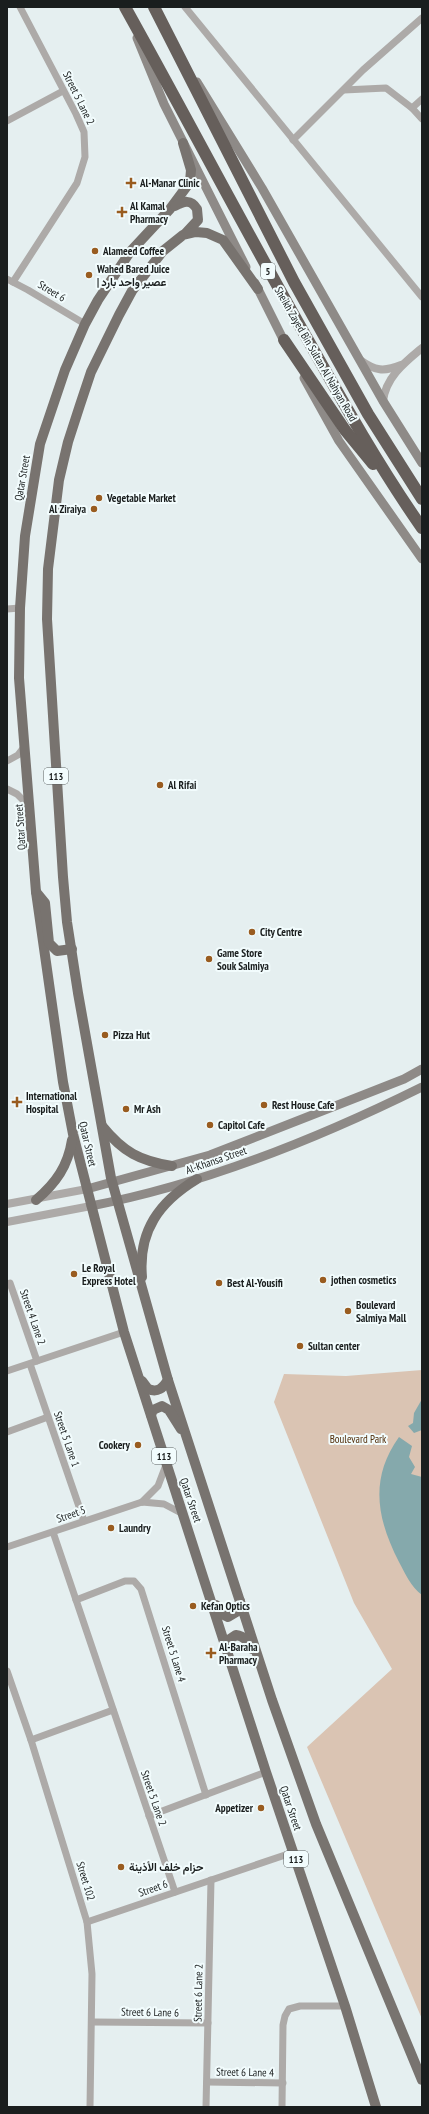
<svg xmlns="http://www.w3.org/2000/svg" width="429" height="2114" font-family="'PT Sans Narrow',Vazirmatn,sans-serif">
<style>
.green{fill:#dac4b3}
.water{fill:#85a9ac}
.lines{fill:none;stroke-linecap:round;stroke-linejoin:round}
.minor{stroke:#adaaa8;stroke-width:7}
.tertiary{stroke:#adaaa8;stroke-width:8}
.secondary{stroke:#8e8a87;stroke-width:9}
.primary{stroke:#78736f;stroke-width:10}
.motorway{stroke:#665f5b;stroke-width:12}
.poi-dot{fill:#995c20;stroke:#f2fcfd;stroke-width:1.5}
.labels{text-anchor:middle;stroke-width:4;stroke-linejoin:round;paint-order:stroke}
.shield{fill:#f2fcfd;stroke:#5b6161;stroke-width:1}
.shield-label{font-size:10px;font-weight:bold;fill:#1a1e1e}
.street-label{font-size:11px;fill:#1a1e1e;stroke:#f2fcfd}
.poi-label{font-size:11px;font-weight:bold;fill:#1a1e1e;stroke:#f2fcfd;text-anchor:start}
.park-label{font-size:11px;fill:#512d09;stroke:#f2fcfd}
</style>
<rect width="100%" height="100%" fill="#e5eff0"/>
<!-- green -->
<polygon class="green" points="422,1370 422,2019 307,1747 392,1669 354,1603 274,1402 284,1374 346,1376"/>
<!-- water -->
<g class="water">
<polygon points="422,1399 422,1430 414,1433 408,1426 413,1423 414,1413"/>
<path d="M399 1437 412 1446 409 1457 415 1467 411 1474 422 1477V1595C411 1587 405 1573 399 1562 377 1519 369 1479 399 1437Z"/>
</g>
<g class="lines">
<!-- minor -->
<g class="minor">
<polyline points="185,7 422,297"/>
<polyline points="344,90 386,88 412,108 422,119"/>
<polyline points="412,108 422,99"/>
<polyline points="7,121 63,91"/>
<polyline points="293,140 363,70 422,18"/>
<polyline points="7,279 28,290 85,324"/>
<polyline points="13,282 77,183 85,157 84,132 76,114 20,7"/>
<polyline points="7,609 20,608"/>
<polyline points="7,761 18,755 25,746"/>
<polyline points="7,789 17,794 29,806"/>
<polyline points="7,1284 10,1283 37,1361"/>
<polyline points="30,1364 84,1521"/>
<polyline points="7,1371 124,1332"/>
<polyline points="7,1432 48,1417"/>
<polyline points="142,1502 158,1486 166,1465"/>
<polyline points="53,1532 175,1892"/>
<polyline points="7,1547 142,1502 164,1504 183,1514"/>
<polyline points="76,1600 125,1581 134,1581 141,1589 206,1795"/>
<polyline points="7,1671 31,1740 87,1922 92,1974 90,2107"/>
<polyline points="31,1740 113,1710"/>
<polyline points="149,1816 266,1772"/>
<polyline points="87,1922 294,1852"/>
<polyline points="93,2022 208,2023"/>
<polyline points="207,2082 283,2083"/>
<polyline points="206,2107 211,1880"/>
<polyline points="282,2107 283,2025 285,2016 289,2009 300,2006 345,2006"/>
</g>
<!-- tertiary -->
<g class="tertiary">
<path d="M360 360C375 371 384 372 401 365"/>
<path d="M383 401C386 377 404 363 422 348"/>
<polyline points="7,1204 87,1189"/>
<polyline points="7,1222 91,1206"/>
</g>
<!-- secondary -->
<g class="secondary">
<polyline points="137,38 164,104 246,267"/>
<polyline points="197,82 262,188 383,401 422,463"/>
<polyline points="255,283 286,345"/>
<polyline points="304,378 339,441 422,559"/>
<polyline points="87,1189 210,1155 404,1079 422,1069"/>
<path d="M91 1206C206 1184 317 1139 422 1087"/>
</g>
<!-- primary -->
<g class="primary">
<polyline points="183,143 191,170 190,182 170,209 130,252 98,300 85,324 65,370 40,444 25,536 20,608 19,678 36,892 63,1082 73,1134 124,1332 266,1772 345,2006 376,2107"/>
<path d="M175 206C184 201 191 199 197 209L198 220 185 234"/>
<polyline points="258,289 223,240 207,233 196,232 183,235 163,251 132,291 119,315 91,372 80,405 68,442 59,480 48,569 47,619 63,877 67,922 78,993 111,1178 168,1380 272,1700 316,1824 422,2080"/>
<polyline points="36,892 45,903 49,943 57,951 72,949"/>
<path d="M102 1126C123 1152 140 1161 172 1166"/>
<path d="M36 1200C56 1183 68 1166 72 1140"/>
<path d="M142 1277C138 1231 159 1202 197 1179"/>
<path d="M142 1381 148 1389C158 1393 163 1388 168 1380"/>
<polyline points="151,1415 153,1410 162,1406 169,1410 181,1429"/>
<polyline points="216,1605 220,1613 228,1617 238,1611 240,1601"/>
<path d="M227 1648V1641L236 1635C245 1636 248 1642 252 1649"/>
</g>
<!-- motorway -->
<g class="motorway">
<path d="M125 7C187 118 245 230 308 340 344 404 380 468 422 528"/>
<polyline points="154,7 294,282 368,414 422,499"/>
<polyline points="284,340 345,430 373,464"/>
</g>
</g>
<!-- markers -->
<g class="poi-dot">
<path d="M129 177h4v4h4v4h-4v4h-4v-4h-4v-4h4z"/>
<path d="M120 206h4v4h4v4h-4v4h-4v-4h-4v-4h4z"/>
<circle cx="95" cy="251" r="4"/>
<circle cx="89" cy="275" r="4"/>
<circle cx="99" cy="498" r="4"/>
<circle cx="94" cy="509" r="4"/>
<circle cx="160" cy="785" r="4"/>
<circle cx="252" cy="932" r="4"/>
<circle cx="209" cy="959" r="4"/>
<circle cx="105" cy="1035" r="4"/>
<path d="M15 1096h4v4h4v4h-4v4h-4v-4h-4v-4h4z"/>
<circle cx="264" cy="1105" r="4"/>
<circle cx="126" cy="1109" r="4"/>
<circle cx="210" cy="1125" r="4"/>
<circle cx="74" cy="1274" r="4"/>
<circle cx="323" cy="1280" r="4"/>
<circle cx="219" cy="1283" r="4"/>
<circle cx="348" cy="1311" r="4"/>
<circle cx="300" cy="1346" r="4"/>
<circle cx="138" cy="1445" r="4"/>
<circle cx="111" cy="1528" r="4"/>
<circle cx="193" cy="1606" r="4"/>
<path d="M209 1647h4v4h4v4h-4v4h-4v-4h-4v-4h4z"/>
<circle cx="261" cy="1808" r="4"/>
<circle cx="121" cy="1867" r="4"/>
</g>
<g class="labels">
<!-- shield labels -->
<g class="shield">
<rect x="261" y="263" width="14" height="16" rx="3"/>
<rect x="44" y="768" width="24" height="16" rx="3"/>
<rect x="152" y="1448" width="24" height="16" rx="3"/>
<rect x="284" y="1851" width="24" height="16" rx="3"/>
</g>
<g class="shield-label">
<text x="268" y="275">5</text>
<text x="56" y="780">113</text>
<text x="164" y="1460">113</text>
<text x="296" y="1863">113</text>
</g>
<!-- street labels -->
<g class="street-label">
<text transform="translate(79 98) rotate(64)" y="4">Street 5 Lane 2</text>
<text transform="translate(52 291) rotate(31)" y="4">Street 6</text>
<text transform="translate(316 354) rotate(60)" y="4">Sheikh Zayed Bin Sultan Al Nahyan Road</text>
<text transform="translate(22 478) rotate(-80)" y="4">Qatar Street</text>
<text transform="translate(20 827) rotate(-94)" y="4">Qatar Street</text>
<text transform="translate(88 1144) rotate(77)" y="4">Qatar Street</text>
<text transform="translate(216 1160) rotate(-19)" y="4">Al-Khansa Street</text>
<text transform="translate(33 1317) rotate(71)" y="4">Street 4 Lane 2</text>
<text transform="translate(67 1439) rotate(71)" y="4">Street 5 Lane 1</text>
<text transform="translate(191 1500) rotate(71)" y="4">Qatar Street</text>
<text transform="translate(71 1514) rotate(-19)" y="4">Street 5</text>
<text transform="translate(174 1654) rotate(73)" y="4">Street 5 Lane 4</text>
<text transform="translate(154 1798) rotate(71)" y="4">Street 5 Lane 2</text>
<text transform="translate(291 1808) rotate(71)" y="4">Qatar Street</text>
<text transform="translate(86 1881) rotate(73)" y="4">Street 102</text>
<text transform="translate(153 1888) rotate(-19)" y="4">Street 6</text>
<text transform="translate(198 1993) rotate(-89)" y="4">Street 6 Lane 2</text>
<text transform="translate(150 2012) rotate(1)" y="4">Street 6 Lane 6</text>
<text transform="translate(245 2072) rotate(1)" y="4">Street 6 Lane 4</text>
</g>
<!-- poi labels -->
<g class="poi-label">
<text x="140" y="187">Al-Manar Clinic</text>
<text x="130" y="210">Al Kamal<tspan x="130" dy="13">Pharmacy</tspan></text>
<text x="103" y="255">Alameed Coffee</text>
<text x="97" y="273">Wahed Bared Juice<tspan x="97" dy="13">| عصير واحد بارد</tspan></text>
<text x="107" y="502">Vegetable Market</text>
<text x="86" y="513" text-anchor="end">Al Ziraiya</text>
<text x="168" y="789">Al Rifai</text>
<text x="260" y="936">City Centre</text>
<text x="217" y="957">Game Store<tspan x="217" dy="13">Souk Salmiya</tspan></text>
<text x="113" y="1039">Pizza Hut</text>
<text x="26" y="1100">International<tspan x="26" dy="13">Hospital</tspan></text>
<text x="272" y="1109">Rest House Cafe</text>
<text x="134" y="1113">Mr Ash</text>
<text x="218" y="1129">Capitol Cafe</text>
<text x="82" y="1272">Le Royal<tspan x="82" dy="13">Express Hotel</tspan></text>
<text x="331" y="1284">jothen cosmetics</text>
<text x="227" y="1287">Best Al-Yousifi</text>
<text x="356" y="1309">Boulevard<tspan x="356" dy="13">Salmiya Mall</tspan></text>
<text x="308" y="1350">Sultan center</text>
<text x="130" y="1449" text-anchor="end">Cookery</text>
<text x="119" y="1532">Laundry</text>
<text x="201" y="1610">Kefan Optics</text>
<text x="219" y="1651">Al-Baraha<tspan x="219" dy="13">Pharmacy</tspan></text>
<text x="253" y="1812" text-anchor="end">Appetizer</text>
<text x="129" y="1871">حزام خلف الأذينة</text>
</g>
<!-- park labels -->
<g class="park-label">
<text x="358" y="1443">Boulevard Park</text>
</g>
</g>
<!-- border -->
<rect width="429" height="2114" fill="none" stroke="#1a1e1e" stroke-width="16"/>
</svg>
